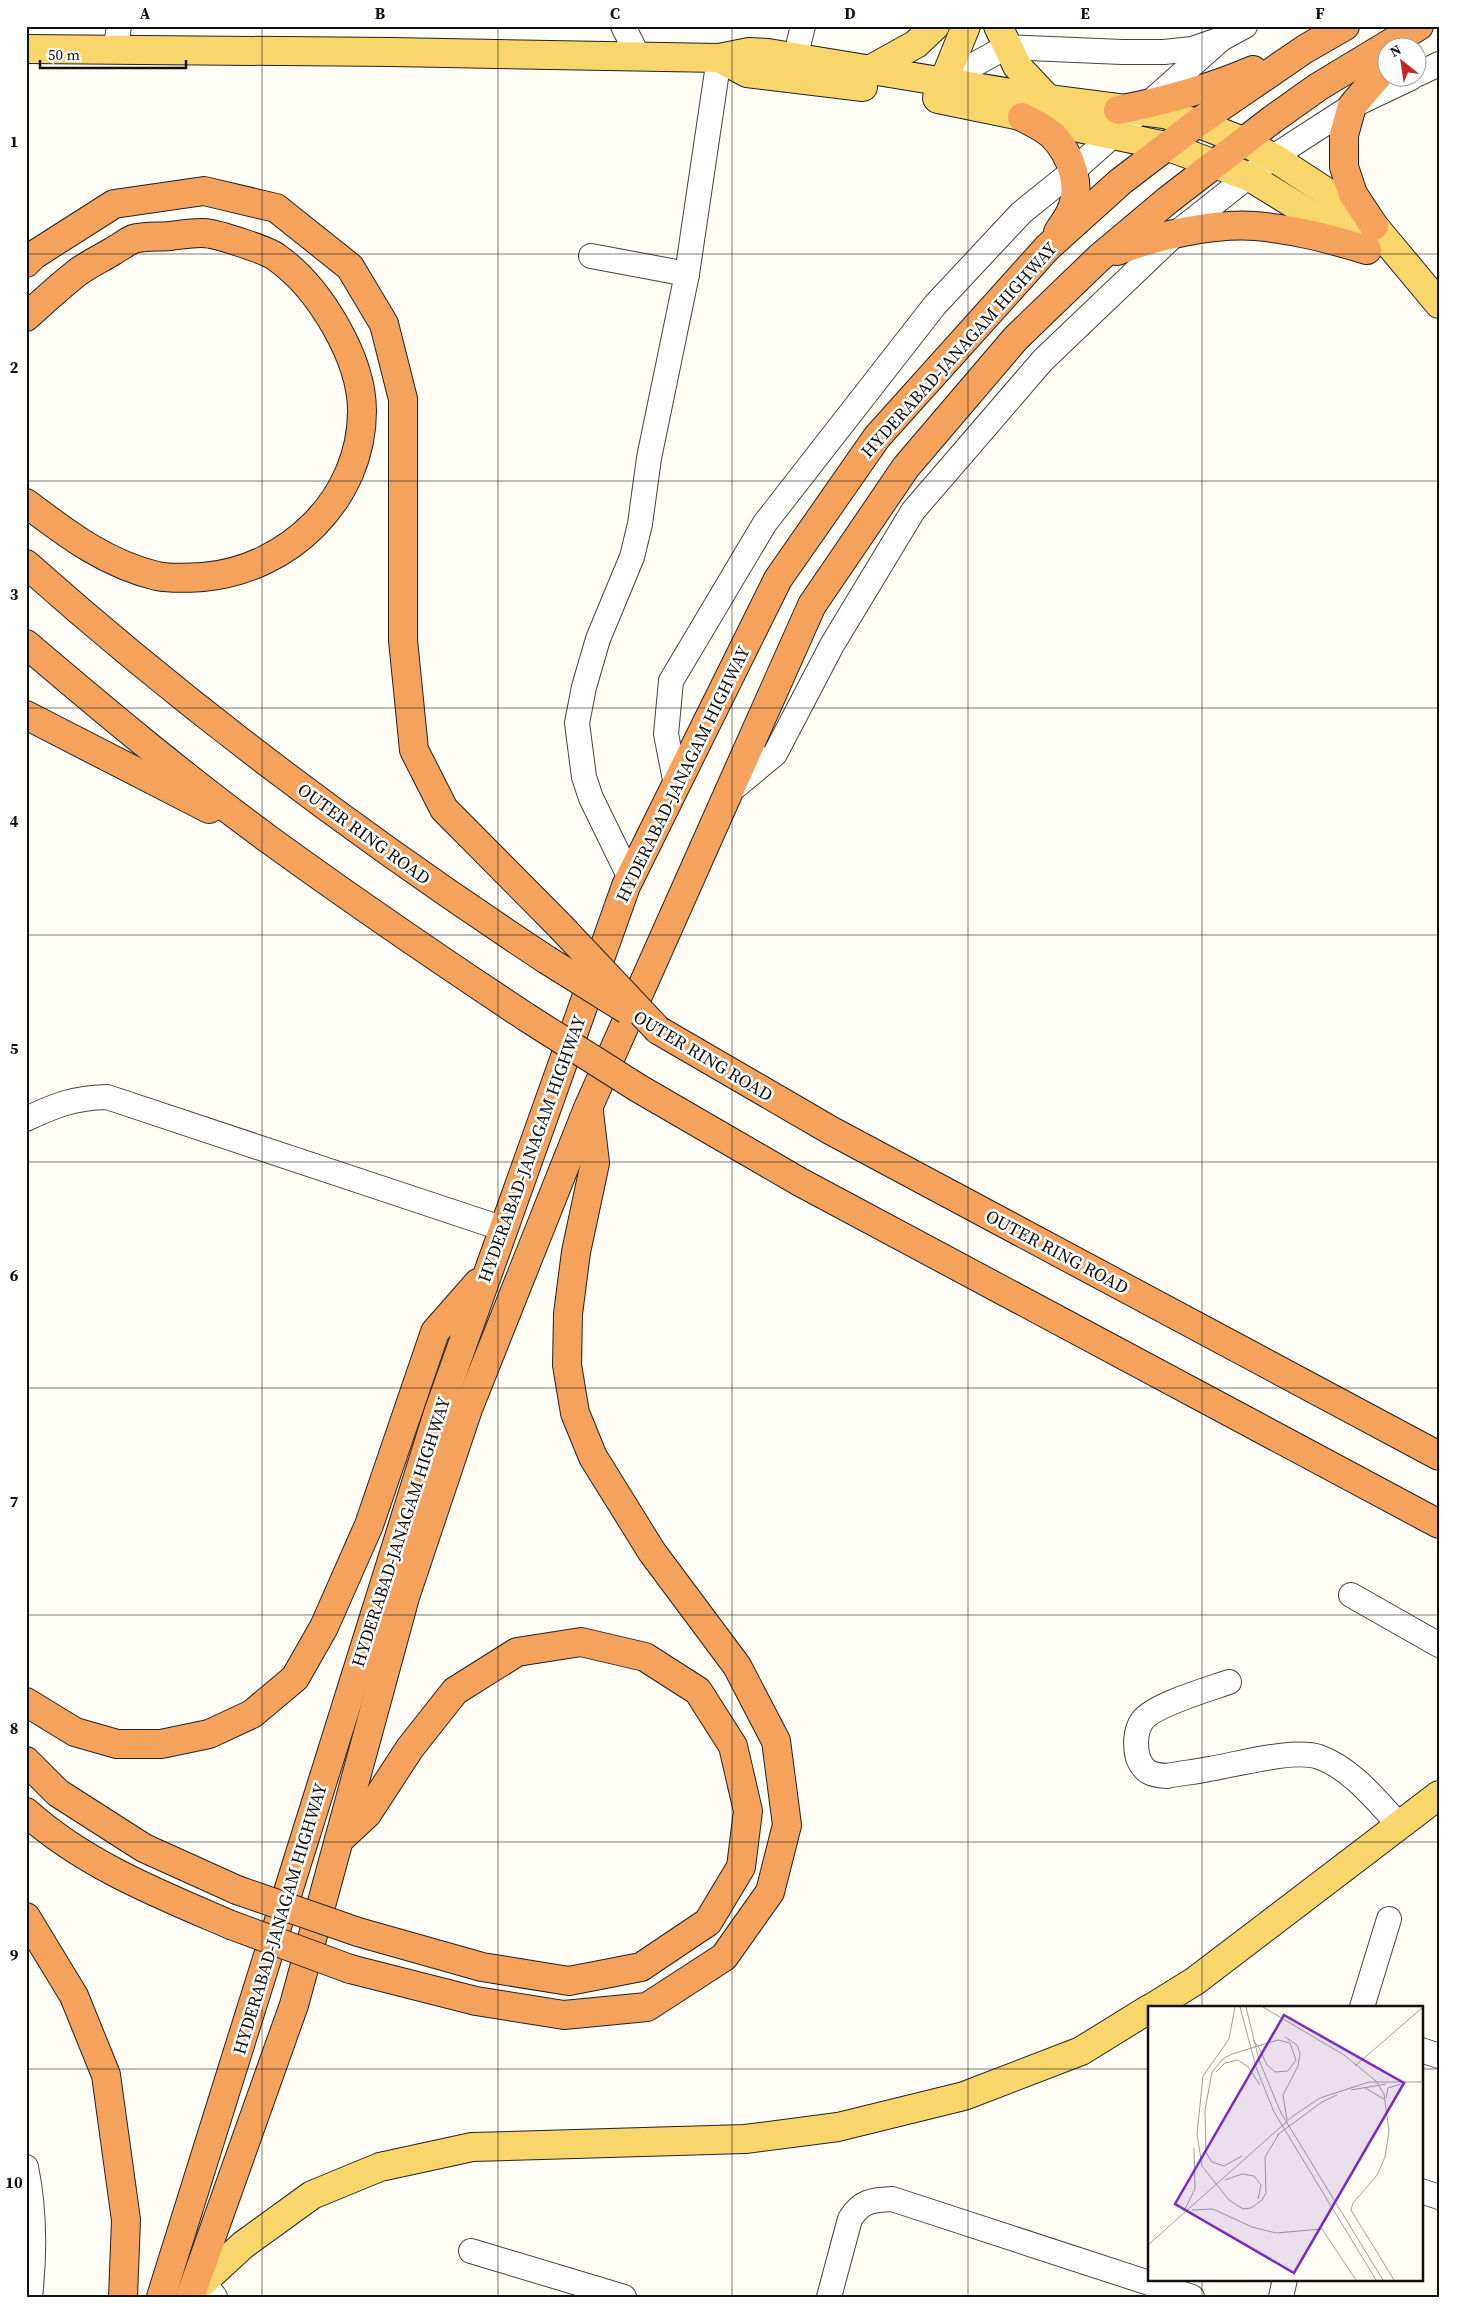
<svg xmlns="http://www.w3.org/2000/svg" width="1465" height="2323" font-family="'Source Serif 4',serif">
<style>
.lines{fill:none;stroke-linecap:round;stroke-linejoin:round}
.minor-casing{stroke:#444;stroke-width:26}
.major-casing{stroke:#222;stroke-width:30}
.highway-casing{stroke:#222;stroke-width:30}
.minor{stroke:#fff;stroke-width:24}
.major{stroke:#f9d66b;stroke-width:28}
.highway{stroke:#f5a25d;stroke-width:28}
.highway-bridge-casing{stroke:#222;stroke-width:30;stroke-linecap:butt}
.highway-bridge{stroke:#f5a25d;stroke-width:28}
.grid{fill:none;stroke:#111;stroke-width:1;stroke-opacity:0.55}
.labels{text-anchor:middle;stroke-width:5;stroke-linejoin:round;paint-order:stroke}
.street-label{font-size:18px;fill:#111;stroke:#fff}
.inset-road{fill:none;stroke:#a09f9a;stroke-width:1}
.view{fill:#7b2cbf;fill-opacity:0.15;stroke:#7b2cbf;stroke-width:2.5}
.inset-edge{fill:none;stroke:#111;stroke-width:2.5}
.neatline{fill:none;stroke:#111;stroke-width:2}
.grid-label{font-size:16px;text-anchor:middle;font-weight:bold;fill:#111}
</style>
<rect width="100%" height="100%" fill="#fffdf5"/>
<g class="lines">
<!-- minor casing -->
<g class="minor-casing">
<g id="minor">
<polyline points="623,26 638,56"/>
<polyline points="115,51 119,26"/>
<polyline points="795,58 803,26"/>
<polyline points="1418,74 1439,64"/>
<polyline points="943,82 1006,47 1122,52 1164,52 1192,49 1221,39 1245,26"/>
<polyline points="591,256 687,274 719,58"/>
<polyline points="676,785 666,734 671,681 765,523 935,305 1021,213 1073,171 1221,39"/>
<polyline points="729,792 775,754 832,645 913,511 1043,360 1174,235 1273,157 1352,106 1411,78"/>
<polyline points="630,878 591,798 584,777 577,723 584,687 598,639 632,557 640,524 649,458 687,274"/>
<path d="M26 1119C56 1105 73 1098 107 1097L504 1229"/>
<polyline points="1351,1595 1439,1645"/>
<path d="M1229 1682C1209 1689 1153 1705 1142 1721 1135 1731 1135 1747 1138 1758 1144 1773 1152 1775 1167 1776 1181 1773 1195 1772 1209 1769 1235 1765 1295 1748 1319 1757 1351 1768 1377 1801 1400 1826"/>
<polyline points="1362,2007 1389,1919"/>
<polyline points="1421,2050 1439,2056"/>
<path d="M26 2167C35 2211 35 2253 30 2297"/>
<polyline points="1421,2191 1439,2197"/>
<polyline points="471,2251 624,2297"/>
<polyline points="203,2282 215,2297"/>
<path d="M829 2297 850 2219C861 2201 872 2200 892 2199L1192 2297"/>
<polyline points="1281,2297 1285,2279"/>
</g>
</g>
<!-- major casing -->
<g class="major-casing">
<g id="major">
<polyline points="998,26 1017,66 1048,99"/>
<polyline points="26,49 392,52 719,58 749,52 768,53 1048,99 1164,114 1197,123 1243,141 1279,161 1345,204 1374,226 1439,304"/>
<polyline points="719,58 747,73 863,87"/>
<polyline points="871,69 916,44 935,26"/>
<polyline points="937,98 966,26"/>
<polyline points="938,99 1166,146 1250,177 1360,245"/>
<polyline points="1153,2007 1195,1981 1439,1795"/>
<polyline points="192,2292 243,2245 312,2195 380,2167 472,2147 745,2139 838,2127 964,2096 1081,2051 1149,2009"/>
</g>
</g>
<!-- highway casing -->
<g class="highway-casing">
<g id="highway">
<path d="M1118 110C1164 101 1209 89 1253 70"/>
<path d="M1022 117C1032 122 1044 128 1052 135 1071 154 1083 187 1070 213 1067 219 1062 226 1058 232"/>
<polyline points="1374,226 1353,194 1344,167 1344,135 1352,106 1388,64"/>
<path d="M1117 251C1154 236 1214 223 1255 226 1293 229 1330 239 1367 250"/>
<polyline points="26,263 34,255 114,204 204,191 276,208 350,267 384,324 403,399 403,640 414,750 444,809 560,926"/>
<path d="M26 317C43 302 60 286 78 272 89 264 102 258 113 251 120 247 127 242 133 239 144 236 159 237 170 236 182 235 198 231 211 234 222 236 267 250 276 257 319 287 362 358 362 411 362 499 288 570 203 577 188 578 172 579 157 576 106 564 67 534 26 503"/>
<path d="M26 564C190 710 365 840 547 960"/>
<path d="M26 644C106 712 186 779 271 841 355 902 440 960 526 1017"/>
<polyline points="26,715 209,809"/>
<polyline points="658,1030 830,1130 1439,1456"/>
<polyline points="638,1088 800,1182 1439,1524"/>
<polyline points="26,1702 75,1732 117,1744 161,1744 209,1734 252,1714 295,1678 324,1627 369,1525 435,1332 478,1283"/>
<polyline points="26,1761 58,1793 144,1848 237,1890"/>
<path d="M26 1812C85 1865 159 1894 231 1925"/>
<polyline points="339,1840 367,1814 410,1748 455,1691 517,1652 581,1642 645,1657 698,1691 733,1746 748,1811 741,1867 708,1922 641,1967 569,1981 482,1967 358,1932"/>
<polyline points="26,1917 74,1996 106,2075 126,2220 123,2297"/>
<polyline points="350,1969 476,2001 564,2015 647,2007 724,1957 770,1892 787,1825 776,1741 737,1666 652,1552 593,1457 575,1413 567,1365 568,1314 576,1252 595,1163 589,1112"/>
<polyline points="161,2297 438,1413 626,886 778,579 877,437 1047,248 1120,182 1197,123 1305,49 1345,26"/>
<polyline points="190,2297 294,2005 405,1597 468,1409 588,1108 812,605 906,467 1016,338 1099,258 1168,200 1273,119 1318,87 1419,26"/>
</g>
</g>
<!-- minor -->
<use href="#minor" class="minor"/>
<!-- major -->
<use href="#major" class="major"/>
<!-- highway -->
<use href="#highway" class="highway"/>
<!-- highway-bridge casing -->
<g class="highway-bridge-casing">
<g id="highway-bridge">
<polyline points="560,926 658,1030"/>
<polyline points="547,960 627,1010"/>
<polyline points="526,1017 638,1088"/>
<polyline points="237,1890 358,1932"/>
<polyline points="231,1925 350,1969"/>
</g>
</g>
<!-- highway-bridge -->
<use href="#highway-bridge" class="highway-bridge"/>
</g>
<!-- grid -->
<path class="grid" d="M262 26V2297M498 26V2297M732 26V2297M968 26V2297M1202 26V2007M26 254H1439M26 481H1439M26 708H1439M26 935H1439M26 1162H1439M26 1388H1439M26 1615H1439M26 1842H1439M26 2069H1149M1421 2069H1439M1202 2279V2297"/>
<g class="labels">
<!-- street labels -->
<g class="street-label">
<text transform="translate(959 350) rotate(-48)" y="6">HYDERABAD-JANAGAM HIGHWAY</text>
<text transform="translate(683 774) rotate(-64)" y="6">HYDERABAD-JANAGAM HIGHWAY</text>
<text transform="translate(364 834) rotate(36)" y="6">OUTER RING ROAD</text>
<text transform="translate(703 1056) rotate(31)" y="6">OUTER RING ROAD</text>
<text transform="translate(532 1149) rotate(-70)" y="6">HYDERABAD-JANAGAM HIGHWAY</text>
<text transform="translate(1057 1252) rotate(28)" y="6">OUTER RING ROAD</text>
<text transform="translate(401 1532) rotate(-72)" y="6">HYDERABAD-JANAGAM HIGHWAY</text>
<text transform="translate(280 1919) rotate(-73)" y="6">HYDERABAD-JANAGAM HIGHWAY</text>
</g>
</g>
<!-- overview -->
<g transform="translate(1148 2006)">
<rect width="275" height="275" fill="#fffdf5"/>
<path class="inset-road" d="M87 1 81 33 55 70 49 128 54 160 81 194 95 203 103 202 114 194 118 187 117 151 131 128M92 1 108 61 126 106 228 274M98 1 111 54 133 107 235 274M115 1 196 49 228 75 236 88 241 125 237 151 229 169 205 197 203 204 246 274M137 31 149 39 152 47 150 60 135 89 139 114M207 60 275 1M68 66 77 57 90 54 100 61 112 79M217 82 236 93M203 84 238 78M238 92 240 82 253 78M129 129 174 96 189 89M94 150 76 160 64 156 58 147 57 104 64 66 75 53 84 48 123 36 130 34 142 37 148 54 140 65 127 66 119 59 111 42 105 34M77 174 94 168 106 170 113 179 110 193M44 204 65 203 104 221 128 227 174 223 208 274M36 205 47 183 46 142M0 239 145 110 172 92 221 76H275"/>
<path class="view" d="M136 9 256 77 146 267 27 198Z"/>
<rect width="275" height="275" class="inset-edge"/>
</g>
<!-- border -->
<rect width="1465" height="2323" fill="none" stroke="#ffffff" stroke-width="55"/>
<!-- north arrow -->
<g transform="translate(1402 62) rotate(330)"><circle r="24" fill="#ffffff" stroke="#a0a0a0"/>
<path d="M0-4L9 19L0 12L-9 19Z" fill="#c4262e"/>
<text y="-8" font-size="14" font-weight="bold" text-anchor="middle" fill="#111111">N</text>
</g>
<!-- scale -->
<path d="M40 60v8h146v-8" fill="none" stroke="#111111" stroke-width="2.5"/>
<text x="48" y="60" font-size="15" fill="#111111" stroke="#ffffff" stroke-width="4" paint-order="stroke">50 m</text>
<rect x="28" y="28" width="1410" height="2268" class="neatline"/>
<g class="grid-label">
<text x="145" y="19">A</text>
<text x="380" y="19">B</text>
<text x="615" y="19">C</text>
<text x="850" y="19">D</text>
<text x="1085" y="19">E</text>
<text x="1320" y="19">F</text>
<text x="14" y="147">1</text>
<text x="14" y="373">2</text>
<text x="14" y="600">3</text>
<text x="14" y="827">4</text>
<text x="14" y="1054">5</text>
<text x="14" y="1281">6</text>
<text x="14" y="1507">7</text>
<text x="14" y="1734">8</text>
<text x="14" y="1961">9</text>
<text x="14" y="2188">10</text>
</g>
</svg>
